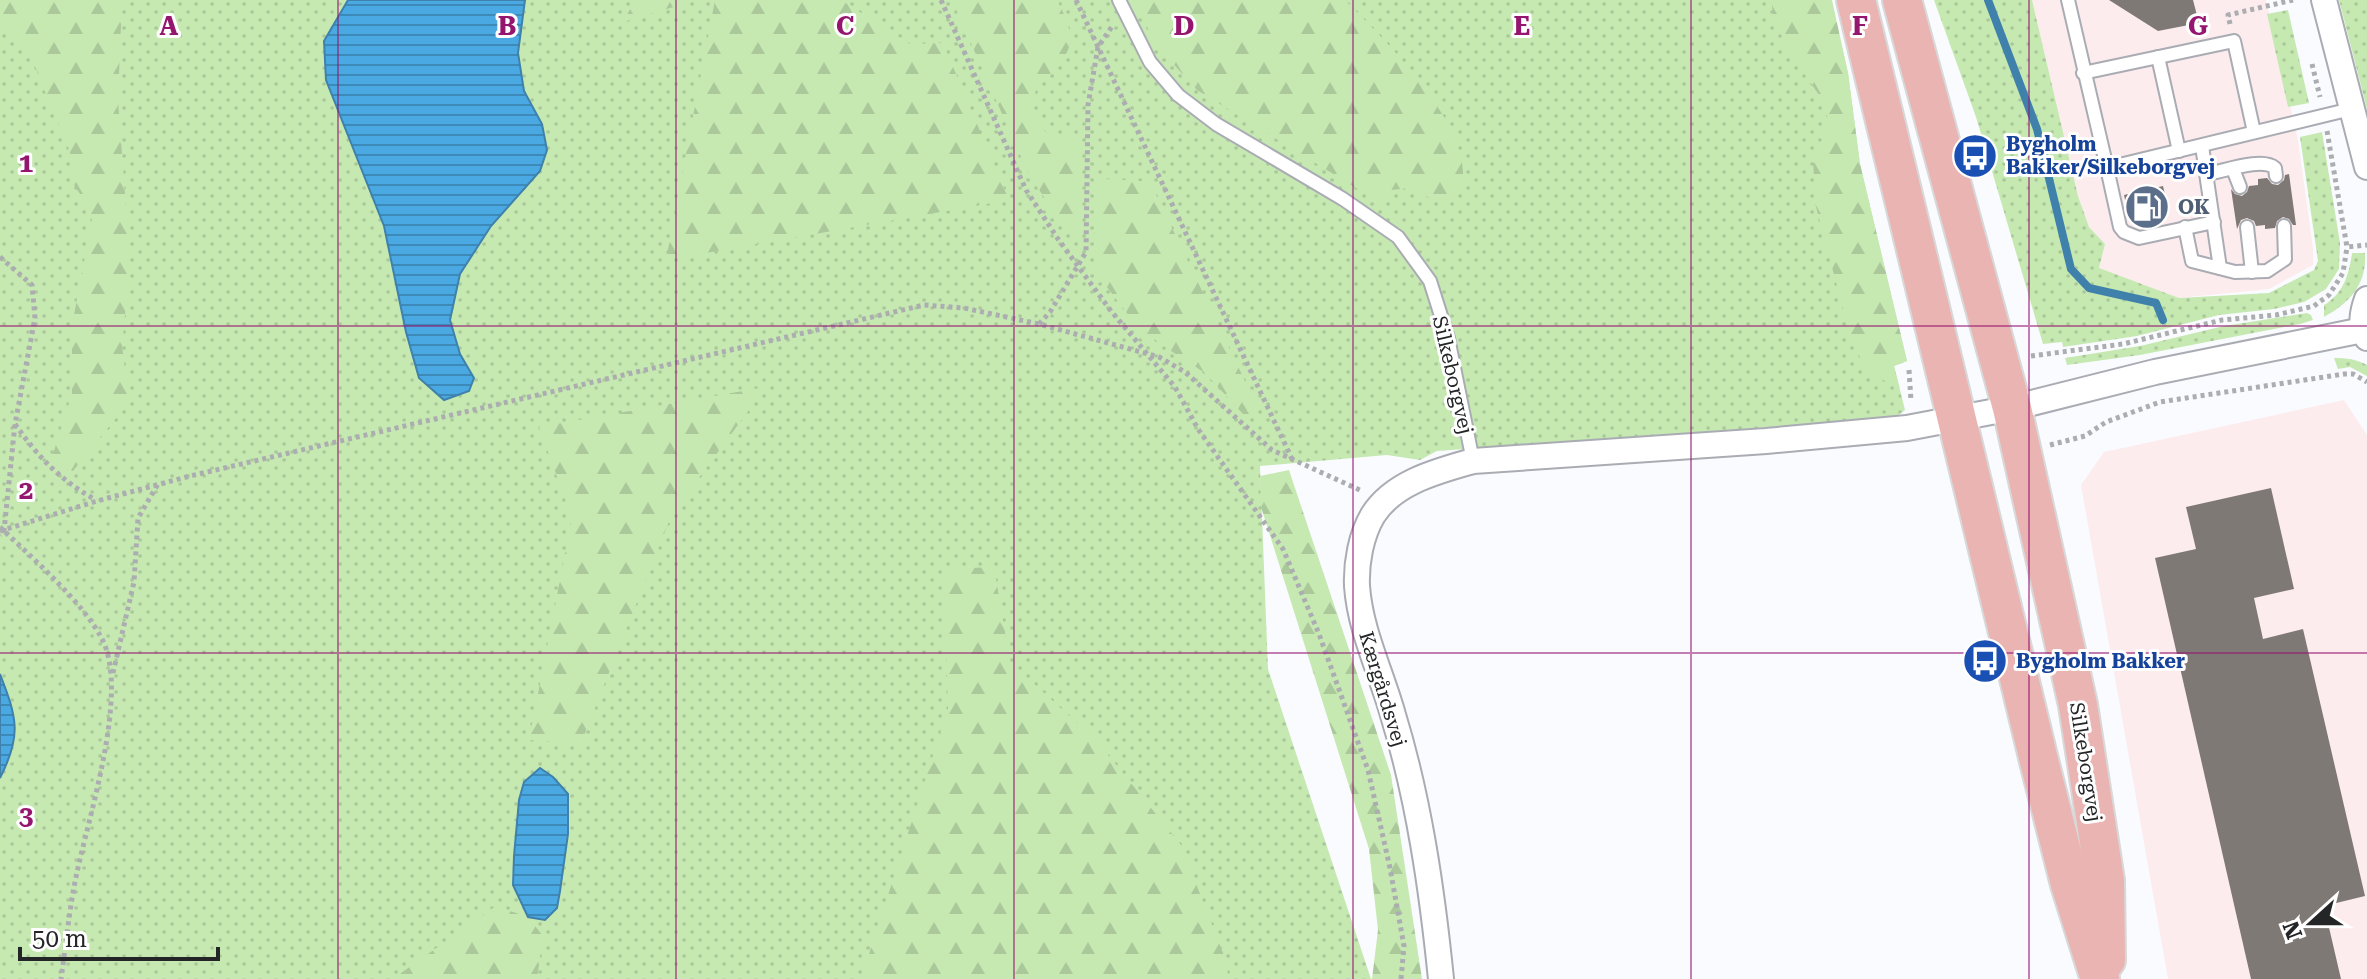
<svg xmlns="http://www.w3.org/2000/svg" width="2367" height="979" font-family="'Roboto Serif',serif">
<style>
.commercial{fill:#fdecee}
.grass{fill:url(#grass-dots)}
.forest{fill:url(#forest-firs)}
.water{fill:url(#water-rules);stroke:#3f81ab;stroke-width:2}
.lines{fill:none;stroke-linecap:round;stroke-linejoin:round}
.stream{stroke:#3f81ab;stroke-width:8}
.building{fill:#7f7975}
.lane-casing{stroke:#aaacb3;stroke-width:16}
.street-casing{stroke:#aaacb3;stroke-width:28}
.primary-casing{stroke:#d8d8d8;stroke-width:42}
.path{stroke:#acadb0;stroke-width:5;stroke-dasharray:4 4;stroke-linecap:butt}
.lane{stroke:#fff;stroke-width:12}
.street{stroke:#fff;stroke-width:24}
.primary{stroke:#eab4b3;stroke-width:38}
.grid{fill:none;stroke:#95166f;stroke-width:2;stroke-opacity:0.55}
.labels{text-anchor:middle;stroke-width:6;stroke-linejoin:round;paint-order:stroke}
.transit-label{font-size:20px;font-weight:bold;fill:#164399;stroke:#fff;text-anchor:start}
.service-label{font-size:20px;font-weight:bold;fill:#4e5e75;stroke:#fff;text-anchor:start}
.street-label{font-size:20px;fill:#242527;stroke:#fff}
.grid-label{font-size:26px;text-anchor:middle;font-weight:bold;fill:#95166f;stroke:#fff;stroke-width:6;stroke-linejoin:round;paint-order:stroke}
</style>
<defs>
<pattern id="grass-dots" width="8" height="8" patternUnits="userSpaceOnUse" patternTransform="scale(2)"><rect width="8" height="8" fill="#c6e9b2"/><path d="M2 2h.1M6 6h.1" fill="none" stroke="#aac899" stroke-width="1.8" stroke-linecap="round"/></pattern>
<pattern id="forest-firs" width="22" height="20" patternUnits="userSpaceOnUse" patternTransform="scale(2)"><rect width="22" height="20" fill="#c6e9b2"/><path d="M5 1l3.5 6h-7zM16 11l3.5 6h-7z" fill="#aac899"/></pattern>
<pattern id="water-rules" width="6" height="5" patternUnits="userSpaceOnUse" patternTransform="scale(2)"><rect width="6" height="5" fill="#4aa8e3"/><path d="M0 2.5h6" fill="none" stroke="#3d89b8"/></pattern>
</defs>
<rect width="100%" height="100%" fill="#fafbff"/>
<!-- commercial -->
<g class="commercial">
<polygon points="2032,0 2266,0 2298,140 2313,248 2313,265 2269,289 2179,298 2099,269 2105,244 2089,227 2078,196"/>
<polygon points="2344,400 2367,435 2367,979 2168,979 2081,485 2104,452"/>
</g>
<!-- grass -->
<g class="grass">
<polygon points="0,0 1831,0 1848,73 1860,164 1907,361 1894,366 1905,410 1895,418 1437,451 1420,460 1387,455 1260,466 1268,669 1371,979 0,979"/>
<polygon points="1934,0 2032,0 2078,196 2089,227 2105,244 2099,268 2179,298 2269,293 2314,270 2318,261 2300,137 2322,132 2340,243 2339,269 2326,289 2304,302 2274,309 2219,315 2137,336 2063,347 2062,342 2043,344 1976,117"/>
<polygon points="2339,0 2367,0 2367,109"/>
<polygon points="2288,10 2309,103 2288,107 2267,14"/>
<path d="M2352 253H2365C2367 284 2350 303 2324 317V305C2343 294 2349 275 2352 253Z"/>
<polygon points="2307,313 2311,315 2313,320 2300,324 2140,355 2067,365 2065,358 2140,346 2224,326"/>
<path d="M2334 358C2347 358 2356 359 2367 365V376L2350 367 2338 369Z"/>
</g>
<!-- forest -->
<g class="forest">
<polygon points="0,0 122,0 118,100 130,263 122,346 129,402 73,471 59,467 53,454 72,394 72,326 92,219 86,203 74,185 70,152 29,52 0,21"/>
<polygon points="635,0 697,0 623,22"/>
<polygon points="715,0 841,0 910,44 943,43 1009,200 666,260"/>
<path d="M952 0H1057C1063 12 1072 29 1070 43 1066 69 1025 85 1032 113 1034 120 1042 128 1047 133L1068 135 1077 140 1081 161 1079 234 1072 238 1029 175Z"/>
<path d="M1134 0H1345C1382 37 1474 127 1462 184 1461 189 1456 196 1453 200L1441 204 1411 188 1390 190 1382 204 1197 90 1156 45Z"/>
<polygon points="1771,0 1832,0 1848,73 1860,164 1907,361 1894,366 1900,389 1870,373 1853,346 1815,203 1813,157 1829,125 1824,102 1791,55 1774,20"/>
<polygon points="1108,179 1141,181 1153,188 1254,400 1255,409 1250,414 1243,414 1205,373 1159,343 1133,321 1096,273 1094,240 1096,185"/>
<polygon points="766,387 672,514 581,743 529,740 572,518 539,427"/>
<polygon points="1289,470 1391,775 1422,979 1372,979 1378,930 1369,849 1261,507 1260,476"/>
<polygon points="994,567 1010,662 1096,740 1181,845 1228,966 1227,979 861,979 948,709 944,569"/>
<polygon points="496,906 528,917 543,936 537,979 400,979 401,973"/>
</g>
<!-- water -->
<g class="water">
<polygon points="348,0 525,0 518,53 524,91 542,124 547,150 540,171 491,226 460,274 450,320 460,354 474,378 469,391 444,400 419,378 406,332 384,226 326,80 324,41"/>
<path d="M0 674C17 718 22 735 0 778Z"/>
<polygon points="540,768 553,777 568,794 568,834 560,891 557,908 545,920 528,917 513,885 514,856 519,800 524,782"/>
</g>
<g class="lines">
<!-- stream -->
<polyline class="stream" points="1988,0 2037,129 2071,269 2089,288 2156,303 2163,320"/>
</g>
<!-- building -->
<g class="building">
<polygon points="2109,0 2193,0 2199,23 2158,31"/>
<polygon points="2289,174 2296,225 2293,225 2289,219 2283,217 2277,221 2275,228 2265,229 2265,225 2256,226 2254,221 2247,218 2241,220 2237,229 2231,189 2235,194 2242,196 2247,192 2249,186 2258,185 2258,179 2267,178 2272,184 2278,185 2284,180 2285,175"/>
<polygon points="2163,186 2169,212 2130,222 2124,195"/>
<polygon points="2271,488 2294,589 2254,598 2263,639 2303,629 2365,896 2324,906 2341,979 2251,979 2155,558 2196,549 2186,507"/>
</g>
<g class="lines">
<!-- lane casing -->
<g class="lane-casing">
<g id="lane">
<polyline points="1119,0 1150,62 1178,95 1216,124 1343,199 1398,237 1430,281 1448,338 1473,461"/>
<polyline points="2068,0 2107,168 2351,109"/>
<polyline points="2158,57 2179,151"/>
<polyline points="2083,73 2234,41 2254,132"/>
<polyline points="2202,146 2220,268"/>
<polyline points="2107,168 2120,227 2124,232 2139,238 2214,222"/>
<polyline points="2233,169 2240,187"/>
<path d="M2207 174C2225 171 2262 157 2275 168L2276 176"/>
<polyline points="2185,227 2192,261 2235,272 2267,271 2285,259 2284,226"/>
<polyline points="2247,227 2252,272"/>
</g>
</g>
<!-- street casing -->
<g class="street-casing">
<g id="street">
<polyline points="2324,0 2367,167"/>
<path d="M2367 299C2362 313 2360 324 2367 338"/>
<path d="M1441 979C1432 890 1419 800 1393 715 1381 672 1360 630 1357 586 1356 563 1361 535 1373 515 1394 482 1438 471 1473 461L1766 441 1907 428 2012 408 2155 372 2363 330"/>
</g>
</g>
<!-- primary casing -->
<g class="primary-casing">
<g id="primary">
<polyline points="1856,0 2039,761 2070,884 2100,979"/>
<polyline points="1902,0 2012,408 2078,705 2105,881 2106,960"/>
</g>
</g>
<!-- path -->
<g class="path">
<polyline points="941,0 1026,190 1058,239 1111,311 1175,387 1198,429 1283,549 1319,634 1368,770 1390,868 1404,946 1401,979"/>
<polyline points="1076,0 1292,459"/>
<polyline points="2230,24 2228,15 2293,0"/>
<polyline points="2312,64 2320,97"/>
<polyline points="2327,131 2347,247 2367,245"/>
<polyline points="0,257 32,285 35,318 15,424 4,531 0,535"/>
<polyline points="1039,324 1050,312 1086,252 1088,105 1098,47 1113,25"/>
<polyline points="2031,356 2123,344 2222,320 2276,315 2314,306 2329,295 2343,273 2347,247"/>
<polyline points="1909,370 1911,401"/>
<path d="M15 424C38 457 61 481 96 500"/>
<polyline points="2050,445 2085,436 2106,422 2160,402 2344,374 2353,374 2367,382"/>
<path d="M0 527C30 556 83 602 102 639 130 692 88 818 76 877 69 910 66 945 61 979"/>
<polyline points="0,531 97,501 190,476 924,305 964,308 1039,324 1159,357 1185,372 1272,450 1362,491"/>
<polyline points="113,673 134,582 138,518 158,484"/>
</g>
<!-- lane -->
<use href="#lane" class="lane"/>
<!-- street -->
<use href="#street" class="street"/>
<!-- primary -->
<use href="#primary" class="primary"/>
</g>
<!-- grid -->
<path class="grid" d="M338 0V979M676 0V979M1014 0V979M1353 0V979M1691 0V979M2029 0V979M0 326H2367M0 653H2367"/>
<!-- icons -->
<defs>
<g id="bus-disc" transform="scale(2.3)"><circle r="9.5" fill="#1a4fb4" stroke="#fff"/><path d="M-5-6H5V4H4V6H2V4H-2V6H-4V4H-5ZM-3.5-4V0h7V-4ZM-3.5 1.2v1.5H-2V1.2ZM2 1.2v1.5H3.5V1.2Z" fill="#fff"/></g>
<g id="fuel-disc" transform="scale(2.3)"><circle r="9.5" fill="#5c6f8a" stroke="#fff"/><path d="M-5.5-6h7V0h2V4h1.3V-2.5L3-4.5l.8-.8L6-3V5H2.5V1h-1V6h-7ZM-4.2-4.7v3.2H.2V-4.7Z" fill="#fff"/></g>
</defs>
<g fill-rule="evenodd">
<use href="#bus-disc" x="1975" y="156"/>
<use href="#fuel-disc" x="2147" y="207"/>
<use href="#bus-disc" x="1985" y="661"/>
</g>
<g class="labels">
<!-- transit labels -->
<g class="transit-label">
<text x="2006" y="151">Bygholm<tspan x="2006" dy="23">Bakker/Silkeborgvej</tspan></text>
<text x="2016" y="668">Bygholm Bakker</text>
</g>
<!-- service labels -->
<g class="service-label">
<text x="2178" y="214">OK</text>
</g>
<!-- street labels -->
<g class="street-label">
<text transform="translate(1453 375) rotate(77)" y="7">Silkeborgvej</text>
<text transform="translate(1383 689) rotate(73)" y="7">Kærgårdsvej</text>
<text transform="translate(2086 762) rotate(81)" y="7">Silkeborgvej</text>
</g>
</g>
<g class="grid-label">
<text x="169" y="35">A</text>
<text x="507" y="35">B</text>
<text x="845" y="35">C</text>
<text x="1184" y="35">D</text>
<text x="1522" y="35">E</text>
<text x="1860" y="35">F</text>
<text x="2198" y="35">G</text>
<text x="26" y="172">1</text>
<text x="26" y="499">2</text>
<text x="26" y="825">3</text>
</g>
<!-- north arrow -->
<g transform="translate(2311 923) rotate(249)" stroke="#ffffff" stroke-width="6" paint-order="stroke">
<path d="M0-6L14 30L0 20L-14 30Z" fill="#242527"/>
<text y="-12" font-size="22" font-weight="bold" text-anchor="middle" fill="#242527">N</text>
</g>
<!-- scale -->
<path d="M20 947v12h198v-12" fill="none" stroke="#242527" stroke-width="4"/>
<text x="32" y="947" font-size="24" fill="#242527" stroke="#ffffff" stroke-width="6" paint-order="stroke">50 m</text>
</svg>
